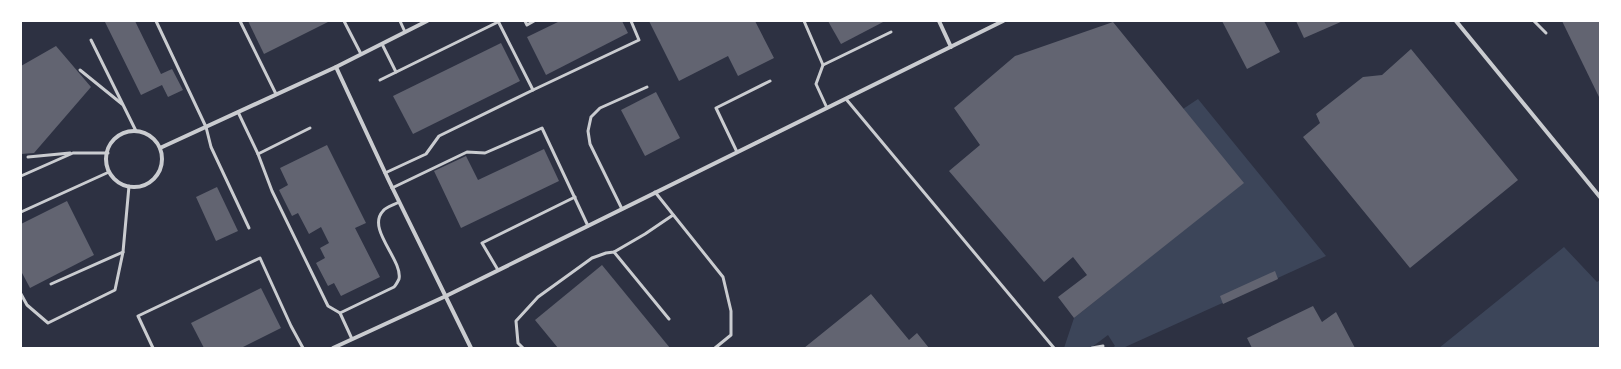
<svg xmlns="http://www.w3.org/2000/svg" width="1621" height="369" font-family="'Roboto Condensed',sans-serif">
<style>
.green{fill:#3c4559}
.building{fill:#626471}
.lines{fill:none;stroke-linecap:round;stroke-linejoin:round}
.service{stroke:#caccd0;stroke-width:3}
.minor{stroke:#caccd0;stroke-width:4}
</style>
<rect width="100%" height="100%" fill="#2d3142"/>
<!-- green -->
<g class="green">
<polygon points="1198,99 1326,256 1123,348 1112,348 1115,346 1108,335 1092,347 1064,348 1074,318 1243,183 1183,109"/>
<polygon points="1564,247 1597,282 1600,280 1600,348 1439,348"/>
</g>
<!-- building -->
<g class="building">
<polygon points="108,21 135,21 161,74 172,69 183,90 168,97 162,85 141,95 105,22"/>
<polygon points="248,21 327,21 328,22 264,54"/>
<polygon points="560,21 622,21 628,33 546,75 527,37"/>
<polygon points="649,21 755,21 774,58 738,76 728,56 679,81"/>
<polygon points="828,21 885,21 841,44"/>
<polygon points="1222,21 1264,21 1280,52 1247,69"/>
<polygon points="1296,21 1343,21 1304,38"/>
<polygon points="1562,21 1600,21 1600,99"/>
<polygon points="1113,22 1244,183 1074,318 1058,297 1087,275 1073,257 1044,282 949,171 980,145 954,108 1015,56"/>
<polygon points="501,43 520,81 413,134 393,96"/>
<polygon points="56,46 91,87 34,153 21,154 21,66"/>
<polygon points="1411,49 1518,180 1410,268 1303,137 1320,123 1316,114 1363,77 1382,75"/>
<polygon points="656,92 680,138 645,156 621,110"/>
<polygon points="327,145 366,223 355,228 380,277 341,296 334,283 328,286 316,263 325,258 320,248 329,243 321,227 309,234 298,213 292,216 279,190 288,185 280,168"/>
<polygon points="544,149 559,181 461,228 434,171 466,156 478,180"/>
<polygon points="217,187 238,231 216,241 196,197"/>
<polygon points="67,201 94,255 30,288 21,271 21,224"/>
<polygon points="602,265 670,348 558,348 535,320"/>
<polygon points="1275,271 1278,279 1223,304 1220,296"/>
<polygon points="261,288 281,328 241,348 204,348 191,323"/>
<polygon points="871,294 909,340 917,333 929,348 804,348"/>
<polygon points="1313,306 1322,322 1336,312 1355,348 1252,348 1247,338"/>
</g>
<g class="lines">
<!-- service -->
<g class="service">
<polyline points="156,21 206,127 211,147 249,228"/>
<polyline points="240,21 276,94"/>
<polyline points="344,21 361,54"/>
<polyline points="400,21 405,32"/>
<polyline points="525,21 527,25 534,21"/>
<polyline points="804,21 823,65 816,84 827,108"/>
<polyline points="1534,21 1546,33"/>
<polyline points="91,40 136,131"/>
<polyline points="382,44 396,72"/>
<polyline points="823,65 891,32"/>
<polyline points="80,70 122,104"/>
<polyline points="380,80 498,22"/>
<polyline points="533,90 639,40 631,21"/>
<polyline points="846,99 1054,348"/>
<polyline points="238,112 258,154 272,191 328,306 340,313 352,339"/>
<polyline points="737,152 716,108 770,81"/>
<polyline points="258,154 310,128"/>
<polyline points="28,157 70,153"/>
<polyline points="385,173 426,154 439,136 533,90 498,21"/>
<polyline points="21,176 73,153 108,153"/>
<polyline points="392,188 467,152 485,153 542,128 588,226"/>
<polyline points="655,192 723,277 731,311 731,335 715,348"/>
<polyline points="622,209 590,144 588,131 591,117 600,108 647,87"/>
<polyline points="21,212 109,172"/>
<polyline points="614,252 669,319"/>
<polyline points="498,270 482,243 575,197"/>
<polyline points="51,284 123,252"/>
<polyline points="21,294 27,305 48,323 115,290 123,252 129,186"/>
<path d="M340 313 394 287C396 285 398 281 399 279 403 260 366 229 383 211 386 207 394 205 399 202"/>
<polyline points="153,348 138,316 260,258 291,326 303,348"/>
<polyline points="523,348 518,343 516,321 538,297 592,258 606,253 614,252 645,234 673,215"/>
<polyline points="1092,348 1103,346"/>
</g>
<!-- minor -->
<g class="minor">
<polyline points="939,21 951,47"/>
<polyline points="1456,21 1600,197"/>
<polyline points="336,67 389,181 471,348"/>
<circle cx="134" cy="159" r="28"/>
<polyline points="160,148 336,67 427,21"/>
<polyline points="333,348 446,296 1003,21"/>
</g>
</g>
<!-- border -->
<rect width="1621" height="369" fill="none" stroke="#ffffff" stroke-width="44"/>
</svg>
